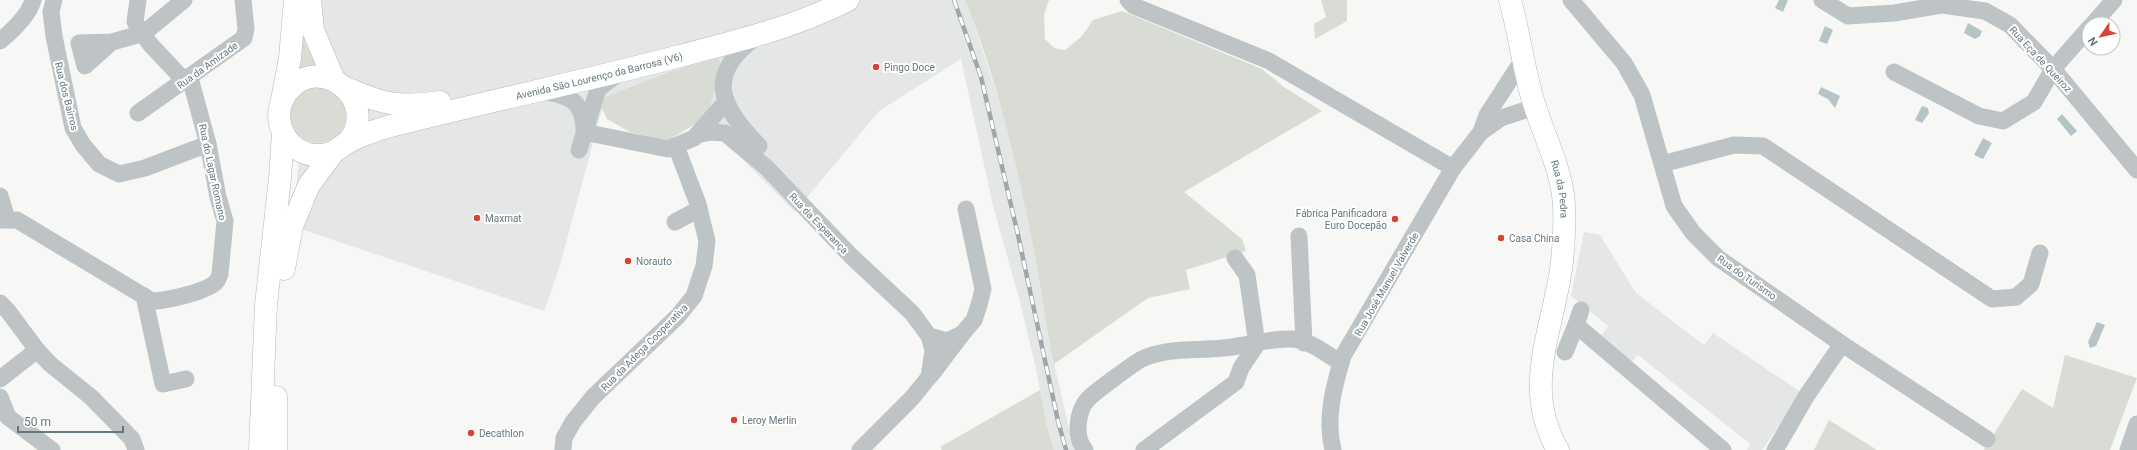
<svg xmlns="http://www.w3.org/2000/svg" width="2137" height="450" font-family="Roboto,sans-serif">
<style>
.built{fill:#e5e7e6}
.green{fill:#d8dcd4}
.water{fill:#b5c4c6}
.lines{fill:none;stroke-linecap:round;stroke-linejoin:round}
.secondary-casing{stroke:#b1b8bb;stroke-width:23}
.street{stroke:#bec4c6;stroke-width:17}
.secondary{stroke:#fff;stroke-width:22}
.rail-casing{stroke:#9ea7ab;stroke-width:4.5}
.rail{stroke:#fff;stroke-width:3;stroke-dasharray:9;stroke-linecap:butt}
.poi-dot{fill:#d94334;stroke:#fff;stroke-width:1.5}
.labels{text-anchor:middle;stroke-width:4;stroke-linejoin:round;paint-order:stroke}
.street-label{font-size:10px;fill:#64777e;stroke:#fff}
.poi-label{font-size:10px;fill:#64777e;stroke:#fff;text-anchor:start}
</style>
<rect width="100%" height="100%" fill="#f7f7f5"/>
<!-- built -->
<g class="built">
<polygon points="310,0 965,0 973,21 1008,129 1036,257 1052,354 1074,450 1054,450 1046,423 1036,369 1019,298 993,206 961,59 879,111 795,212 750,167 709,121 609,96 601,113 559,269 544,311 292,226 313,30"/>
<polygon points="1584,232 1600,235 1636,293 1704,345 1713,333 1802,393 1762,450 1747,450 1750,444 1638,355 1632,362 1601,336 1608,326 1571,296"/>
</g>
<!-- green -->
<g class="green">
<path d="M965 0H1049L1044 15 1045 39 1054 48 1065 50 1082 36 1093 20 1122 11 1262 69 1284 87 1322 111 1184 192 1242 239 1246 251 1186 270 1190 289 1148 298 1054 364C1046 328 1042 292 1035 256 1018 169 998 82 965 0Z"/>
<polygon points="1321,0 1347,0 1347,21 1315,39 1314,24 1326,17"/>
<polygon points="302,25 306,44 318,68 297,71"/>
<polygon points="719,58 721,68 707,117 667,141 630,132 607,119 598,100 669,72"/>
<circle cx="318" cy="115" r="28"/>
<polygon points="2065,355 2137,378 2110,450 1984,450 2022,389 2053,408"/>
<polygon points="1040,390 1046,423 1054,450 942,450 940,447"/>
<polygon points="1829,420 1877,450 1814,450"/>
</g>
<!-- water -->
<g class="water">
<polygon points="1779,0 1788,0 1783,12 1775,8"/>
<polygon points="1968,23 1982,31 1980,36 1975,39 1964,33"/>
<polygon points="1825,26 1833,30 1827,44 1819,41"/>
<polygon points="1821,87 1840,96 1835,108 1828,99 1818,94"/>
<polygon points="1922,106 1928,108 1929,113 1922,123 1915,120"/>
<polygon points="2062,114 2077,131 2071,136 2057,119"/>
<polygon points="1983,138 1992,143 1983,159 1974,155"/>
<polygon points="2097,322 2105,325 2096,346 2090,348 2088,342"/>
</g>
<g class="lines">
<!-- secondary casing -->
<g class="secondary-casing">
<g id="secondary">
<polyline points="310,0 313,30 334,80"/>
<path id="s1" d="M1510 0C1519 32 1523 65 1532 97 1541 129 1559 163 1563 195 1566 217 1564 241 1562 262 1554 328 1521 387 1558 450"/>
<path d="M346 88C382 104 400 108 440 102"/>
<polyline points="282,100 290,58 295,0"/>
<path id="s2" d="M349 141C380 100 320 52 288 91 267 116 286 156 318 155 335 155 339 146 352 140 369 132 388 126 407 122 498 99 589 80 680 56 737 41 796 27 848 0"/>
<polyline points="284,269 292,226 309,185 333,153"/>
<polyline points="260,450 266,305 280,178 283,133"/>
<polyline points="276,450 276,397"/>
</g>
</g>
<!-- street -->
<g class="street">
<polyline points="54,0 51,12 54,36 73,128 83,145 99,164 119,174 145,168 208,144"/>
<polyline points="1128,0 1134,6 1269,61 1453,168"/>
<polyline points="1571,0 1624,63 1642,95 1674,206 1693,233 1718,258 1842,344 1987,439"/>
<polyline points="1822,0 1848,16 1894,13 1942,5 1985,11 2010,25 2053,69 2137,170"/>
<polyline points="2093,24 2114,0"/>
<path d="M755 38C704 76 721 107 759 146"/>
<path d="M0 41C12 31 29 15 33 0"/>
<polyline points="112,42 85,66 79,43 112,42 144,33 184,0"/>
<polyline points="1894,72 1979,116 2003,121 2034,102 2053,69 2089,28"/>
<path d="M543 91C569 96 583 100 584 129"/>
<polyline points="138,113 244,38 246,29 243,0"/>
<polyline points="584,132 668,149 694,138 725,103"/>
<polyline points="1481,132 1501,118 1535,107"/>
<polyline points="697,135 710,132 725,133 767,168 851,256 912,313 929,336 933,350 929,377 912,398 860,450"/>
<polyline points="579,150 598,89 619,73"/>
<polyline points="1662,164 1734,145 1763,146 1992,299 2016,297 2031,284 2040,253"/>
<polyline points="0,196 7,219"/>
<path d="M0 220H17L152 301C166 301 206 292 216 282 218 280 219 277 220 274L225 221 218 197 208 144 190 78 180 76 150 44 135 22 138 0"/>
<polyline points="675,222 699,209"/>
<polyline points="1299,236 1304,343"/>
<polyline points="1235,258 1247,275 1257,344"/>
<polyline points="144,296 163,384 186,379"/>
<polyline points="0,303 8,311 37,350 50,364 91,397 132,439 136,450"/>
<polyline points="1576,325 1581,310"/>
<polyline points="929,336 947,341 962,334 974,320 979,305 983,289 966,209"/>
<polyline points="1565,352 1576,325 1723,450"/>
<polyline points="931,375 962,334"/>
<polyline points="0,379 37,350"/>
<polyline points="0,397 8,417 52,450"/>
<polyline points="563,450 564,438 573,422 593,397 678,316 694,296 704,266 707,241 698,204 676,146"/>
<path d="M1085 450C1074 437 1077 411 1088 399 1095 392 1134 363 1142 359 1167 347 1197 351 1223 348 1247 346 1269 338 1292 339 1309 340 1327 354 1341 363"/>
<polyline points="1144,450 1236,382 1241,368 1257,344"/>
<path d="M1333 450C1325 418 1334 386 1343 356L1453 168 1481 132 1487 115 1522 61"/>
<polyline points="1775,450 1807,395 1842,344"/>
<polyline points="2128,450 2137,424"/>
</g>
<!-- secondary -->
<use href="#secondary" class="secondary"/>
<!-- rail casing -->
<g class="rail-casing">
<polyline id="rail" points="954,0 981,77 1018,235 1058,421 1066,450"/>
</g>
<!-- rail -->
<use href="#rail" class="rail"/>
</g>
<!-- markers -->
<g class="poi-dot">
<circle cx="876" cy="67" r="4"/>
<circle cx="477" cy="218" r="4"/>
<circle cx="1395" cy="219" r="4"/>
<circle cx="1501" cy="238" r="4"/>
<circle cx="628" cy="261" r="4"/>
<circle cx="734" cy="420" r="4"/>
<circle cx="471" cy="433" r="4"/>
</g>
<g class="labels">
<!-- street labels -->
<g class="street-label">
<text transform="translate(2041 59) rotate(47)" y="4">Rua Eça de Queiroz</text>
<text transform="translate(207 65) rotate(-36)" y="4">Rua da Amizade</text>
<text dy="4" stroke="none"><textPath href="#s2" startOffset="504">Avenida São Lourenço da Barrosa (V6)</textPath></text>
<text transform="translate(67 96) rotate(76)" y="4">Rua dos Bairros</text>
<text transform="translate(213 172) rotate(78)" y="4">Rua do Lagar Romano</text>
<text dy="4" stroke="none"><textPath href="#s1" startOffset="196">Rua da Pedra</textPath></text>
<text transform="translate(819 223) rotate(46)" y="4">Rua da Esperança</text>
<text transform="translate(1747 277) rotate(35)" y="4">Rua do Turismo</text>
<text transform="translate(1386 284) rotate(-60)" y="4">Rua José Manuel Valverde</text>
<text transform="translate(644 347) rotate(-45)" y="4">Rua da Adega Cooperativa</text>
</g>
<!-- poi labels -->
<g class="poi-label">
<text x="884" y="71">Pingo Doce</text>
<text x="1387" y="217" text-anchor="end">Fábrica Panificadora<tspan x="1387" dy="12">Euro Docepão</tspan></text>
<text x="485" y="222">Maxmat</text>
<text x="1509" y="242">Casa China</text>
<text x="636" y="265">Norauto</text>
<text x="742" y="424">Leroy Merlin</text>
<text x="479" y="437">Decathlon</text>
</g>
</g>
<!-- north arrow -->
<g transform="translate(2101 36) rotate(236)"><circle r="19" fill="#ffffff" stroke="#c1c9cb"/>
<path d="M0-3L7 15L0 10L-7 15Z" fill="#d94334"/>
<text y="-6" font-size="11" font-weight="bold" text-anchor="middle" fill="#64777e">N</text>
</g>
<!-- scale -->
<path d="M18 426v6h105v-6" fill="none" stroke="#64777e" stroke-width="2"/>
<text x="24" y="426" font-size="12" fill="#64777e" stroke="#ffffff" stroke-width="3" paint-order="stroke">50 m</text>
</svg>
